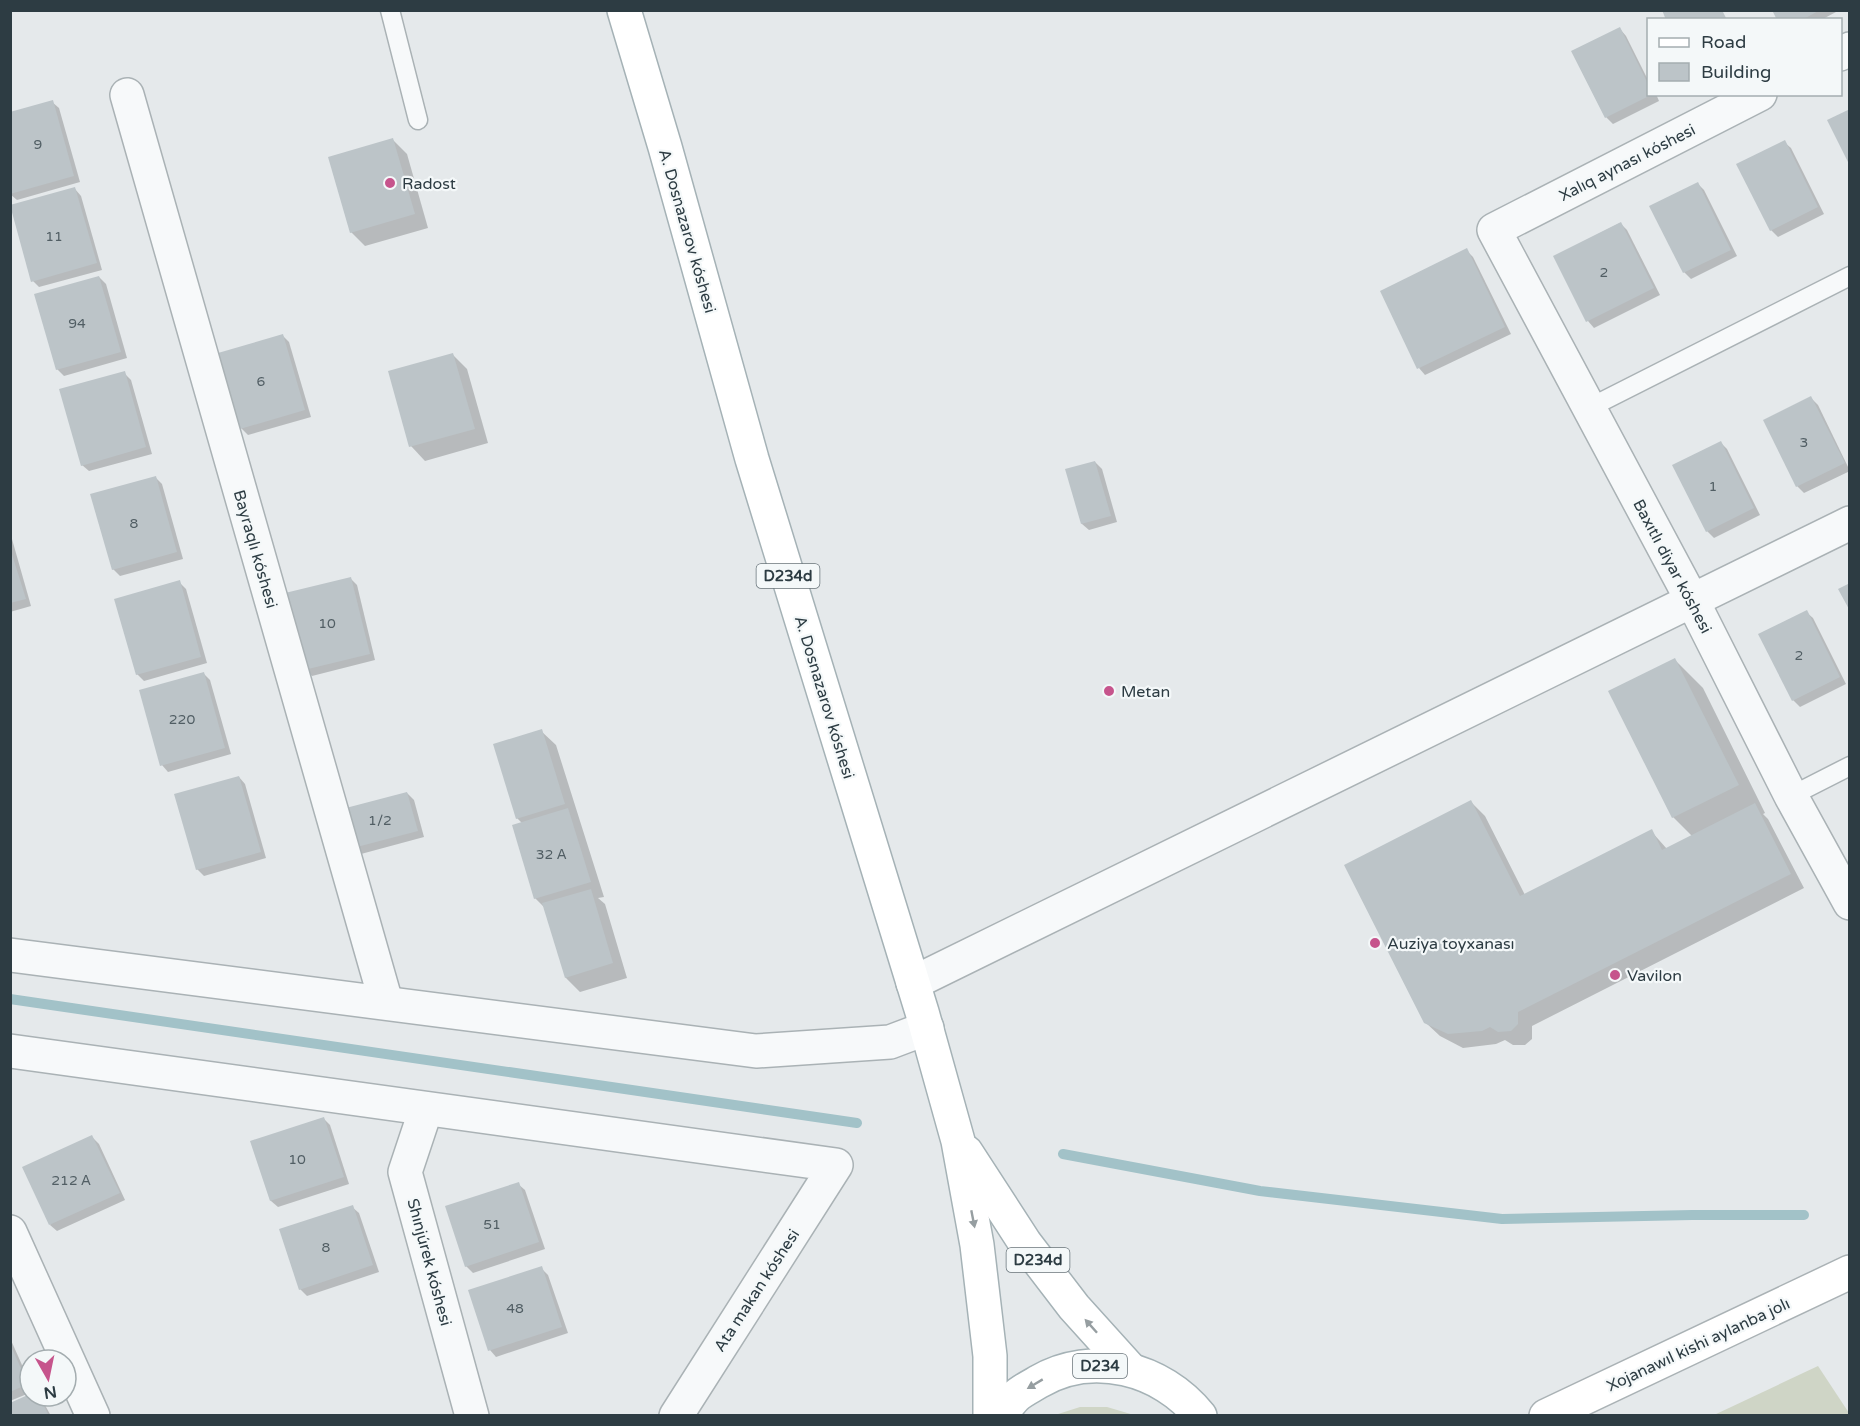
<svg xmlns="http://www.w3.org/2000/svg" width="1860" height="1426" font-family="'Varela Round',sans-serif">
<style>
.green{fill:#cfd5c6}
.shadow{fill:#0003}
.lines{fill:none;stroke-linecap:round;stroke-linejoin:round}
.stream{stroke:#a2c2c8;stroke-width:10}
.building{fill:#bcc4c8}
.service-casing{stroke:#aab2b5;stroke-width:21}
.minor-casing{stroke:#aab2b5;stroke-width:36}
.secondary-casing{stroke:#aab2b5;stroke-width:36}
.primary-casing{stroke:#a5b2b6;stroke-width:36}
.service{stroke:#f7f9fa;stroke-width:18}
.minor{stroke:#f7f9fa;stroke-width:33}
.secondary{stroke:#fff;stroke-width:33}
.primary{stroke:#fff;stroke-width:33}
.oneway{fill:#969ea1}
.poi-dot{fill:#c6548c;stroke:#f4f8f9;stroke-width:2}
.labels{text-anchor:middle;stroke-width:4.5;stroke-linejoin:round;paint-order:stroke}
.number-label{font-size:14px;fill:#515e64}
.shield{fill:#f4f8f9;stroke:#69747a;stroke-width:1.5}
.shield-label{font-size:15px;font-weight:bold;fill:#2d3c43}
.street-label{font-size:16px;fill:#2d3c43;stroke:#f4f8f9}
.poi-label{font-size:16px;fill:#2d3c43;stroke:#f4f8f9;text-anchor:start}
</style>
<rect width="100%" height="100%" fill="#e5e9eb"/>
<!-- green -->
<g class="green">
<polygon points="1818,1366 1849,1413 1849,1415 1714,1415"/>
<polygon points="1080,1407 1107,1407 1134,1415 1055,1415"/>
</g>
<!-- shadow -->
<g class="shadow">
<polygon points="1774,10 1835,10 1836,12 1821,20 1779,20"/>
<polygon points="1620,29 1626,36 1648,80 1648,94 1656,94 1659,101 1613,124 1606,117"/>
<polygon points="52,102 59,108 80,182 17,200 10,194 10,113"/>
<polygon points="393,140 407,154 428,228 365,246 351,232"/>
<polygon points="1784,142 1791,148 1824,214 1778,237 1771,230"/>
<polygon points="1698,184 1704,190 1737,256 1691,279 1684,272"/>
<polygon points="75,189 81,196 102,270 39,287 33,281"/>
<polygon points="1620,223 1627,230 1660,295 1594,328 1588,321 1555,256"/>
<polygon points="1466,250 1473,257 1511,334 1425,375 1419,368"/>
<polygon points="99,277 106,284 127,358 64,376 57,369"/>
<polygon points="283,336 289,342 311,417 248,435 241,428"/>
<polygon points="453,355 467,369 488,443 425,461 411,446"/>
<polygon points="124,373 131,380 152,454 89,471 82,465"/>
<polygon points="1811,398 1818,405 1850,471 1804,493 1797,486"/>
<polygon points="1721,443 1727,449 1760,515 1714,538 1707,531"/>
<polygon points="1095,462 1102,469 1117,522 1089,530 1082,524 1067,470"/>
<polygon points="155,477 162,484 183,559 120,576 113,569"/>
<polygon points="10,532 31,606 10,612"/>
<polygon points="350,578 357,585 375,660 312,676 305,669"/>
<polygon points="179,582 186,589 207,663 144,681 137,674"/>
<polygon points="1806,612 1813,618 1846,684 1800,707 1793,700"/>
<polygon points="1675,660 1703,688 1765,813 1763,814 1768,819 1804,888 1532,1026 1532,1039 1525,1045 1513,1045 1505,1040 1496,1044 1463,1048 1440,1036 1425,1022 1471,802 1485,816 1525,895 1651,831 1667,849 1692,836 1673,817"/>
<polygon points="203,673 210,680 231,754 168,772 162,765"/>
<polygon points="541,731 556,745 604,897 598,898 605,904 627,978 580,992 566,978 545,908 535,898 522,823 517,818"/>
<polygon points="239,777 245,784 266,858 204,876 197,869"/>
<polygon points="407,793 414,800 424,837 361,854 354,848"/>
<polygon points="323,1118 330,1125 349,1184 278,1207 271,1201 252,1142"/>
<polygon points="92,1137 99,1144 125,1200 57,1231 50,1225"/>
<polygon points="518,1184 525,1190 545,1249 473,1273 466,1266"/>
<polygon points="352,1207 359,1213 379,1272 307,1296 300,1289"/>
<polygon points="541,1268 548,1275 568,1333 496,1357 490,1350"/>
<polygon points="10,1338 30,1383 30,1396 40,1396 51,1416 10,1416 28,1396 27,1394 10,1401"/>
</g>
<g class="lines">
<!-- stream -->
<g class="stream">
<polyline points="10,999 857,1123"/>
<polyline points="1063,1154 1260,1191 1502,1219 1692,1215 1804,1215"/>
</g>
</g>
<!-- building -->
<g class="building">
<polygon points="1662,10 1722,10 1727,20 1666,20"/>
<polygon points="1772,10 1820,10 1802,20 1777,20"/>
<polygon points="1620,27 1648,84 1648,94 1653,94 1605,118 1571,51"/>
<polygon points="53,100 74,176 10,194 10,112"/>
<polygon points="1850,109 1850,166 1827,120"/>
<polygon points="393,138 415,214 350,233 328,157"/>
<polygon points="1785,140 1818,207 1770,231 1736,164"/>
<polygon points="1698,182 1731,250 1683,273 1649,206"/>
<polygon points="75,187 97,263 31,282 10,205"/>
<polygon points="1621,222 1654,288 1586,322 1553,256"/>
<polygon points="1467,248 1505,327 1417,369 1380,291"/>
<polygon points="99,276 121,352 56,370 34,294"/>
<polygon points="283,334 305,410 240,429 218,353"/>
<polygon points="453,353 475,429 409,447 388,371"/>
<polygon points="125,371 146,447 81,466 59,389"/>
<polygon points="1811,396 1845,463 1796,487 1763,420"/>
<polygon points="1721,441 1754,508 1706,532 1672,465"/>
<polygon points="1095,461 1111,516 1081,524 1065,469"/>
<polygon points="156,476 177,552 112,570 90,494"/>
<polygon points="10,548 26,599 10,603"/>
<polygon points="351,577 370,654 304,670 285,593"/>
<polygon points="180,580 201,657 136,675 114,599"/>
<polygon points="1850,583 1850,611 1838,589"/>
<polygon points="1807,610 1840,677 1792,701 1758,634"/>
<polygon points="1675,658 1739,785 1672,818 1608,691"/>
<polygon points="204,672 225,748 160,766 139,690"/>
<polygon points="542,729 565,804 516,819 493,744"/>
<polygon points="239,776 261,852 196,870 174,794"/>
<polygon points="407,792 418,831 353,848 342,809"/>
<polygon points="1471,800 1520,896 1652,829 1662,850 1755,803 1791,874 1518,1012 1518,1024 1511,1031 1498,1032 1490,1027 1482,1031 1448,1034 1424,1023 1344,865"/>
<polygon points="568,808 591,882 534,899 512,825"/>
<polygon points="591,889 613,963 565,978 542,903"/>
<polygon points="324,1117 344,1177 270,1201 250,1141"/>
<polygon points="92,1135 120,1193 49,1225 22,1167"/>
<polygon points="519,1182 539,1242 465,1267 445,1206"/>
<polygon points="353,1205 373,1265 299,1290 279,1229"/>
<polygon points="542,1266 562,1327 488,1351 468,1290"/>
<polygon points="10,1344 28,1384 10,1392"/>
<polygon points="30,1394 30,1396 39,1396 49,1416 10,1416 10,1403"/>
</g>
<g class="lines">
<!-- service casing -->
<g class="service-casing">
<g id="service">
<polyline points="390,10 418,120"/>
<polyline points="1589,408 1850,276"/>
<polyline points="1791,796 1850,766"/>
</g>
</g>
<!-- minor casing -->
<g class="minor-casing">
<g id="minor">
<polyline points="1840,54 1850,49"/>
<polyline points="1760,94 1494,230 1693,602 1791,796 1850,903"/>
<polyline points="127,95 386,1002"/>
<polyline points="10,955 756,1051 890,1042 927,1028"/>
<polyline points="913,983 1850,523"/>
<polyline points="10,1051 836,1165 676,1416"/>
<polyline points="426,1109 405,1172 472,1416"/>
<polyline points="10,1232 93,1416"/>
</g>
</g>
<!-- secondary casing -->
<g class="secondary-casing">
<polyline id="secondary" points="1546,1416 1850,1272"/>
</g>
<!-- primary casing -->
<g class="primary-casing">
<g id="primary">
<polyline points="624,10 665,147 752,459 922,1012 958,1141 977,1245 990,1356 990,1416"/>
<polyline points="966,1152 1025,1243 1074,1307 1130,1369"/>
<path d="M1000 1416C1005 1410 1009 1403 1015 1397 1021 1391 1030 1387 1038 1382 1092 1350 1162 1368 1200 1416"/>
</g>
</g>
<!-- service -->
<use href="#service" class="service"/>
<!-- minor -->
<use href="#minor" class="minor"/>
<!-- secondary -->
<use href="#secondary" class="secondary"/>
<!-- primary -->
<use href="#primary" class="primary"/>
</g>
<!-- one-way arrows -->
<defs><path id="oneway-solid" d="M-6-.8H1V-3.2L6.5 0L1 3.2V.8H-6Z" transform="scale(1.5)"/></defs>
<g class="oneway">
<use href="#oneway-solid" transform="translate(973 1219) rotate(79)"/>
<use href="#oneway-solid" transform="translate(1091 1326) rotate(-132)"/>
<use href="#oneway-solid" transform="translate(1035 1384) rotate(149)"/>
</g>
<!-- markers -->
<g class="poi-dot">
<circle cx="390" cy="183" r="6"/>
<circle cx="1109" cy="691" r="6"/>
<circle cx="1375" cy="943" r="6"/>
<circle cx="1615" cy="975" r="6"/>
</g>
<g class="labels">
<!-- number labels -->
<g class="number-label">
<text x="38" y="149">9</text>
<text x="54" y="241">11</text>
<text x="1604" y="277">2</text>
<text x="77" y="328">94</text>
<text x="261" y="386">6</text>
<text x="1804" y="447">3</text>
<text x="1713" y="491">1</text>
<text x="134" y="528">8</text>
<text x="327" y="628">10</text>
<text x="1799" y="660">2</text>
<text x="182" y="724">220</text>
<text x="380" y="825">1/2</text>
<text x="551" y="859">32 А</text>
<text x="297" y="1164">10</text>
<text x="71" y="1185">212 А</text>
<text x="492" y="1229">51</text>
<text x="326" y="1252">8</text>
<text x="515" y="1313">48</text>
</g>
<!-- shield labels -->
<g class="shield">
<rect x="756.5" y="564" width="63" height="24" rx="4.5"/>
<rect x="1006.5" y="1248" width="63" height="24" rx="4.5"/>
<rect x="1073" y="1354" width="54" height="24" rx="4.5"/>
</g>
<g class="shield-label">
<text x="788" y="581">D234d</text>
<text x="1038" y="1265">D234d</text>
<text x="1100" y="1371">D234</text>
</g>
<!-- street labels -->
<g class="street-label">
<text transform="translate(1627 162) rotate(-27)" y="6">Xalıq aynası kóshesi</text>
<text transform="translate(688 231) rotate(74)" y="6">A. Dosnazarov kóshesi</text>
<text transform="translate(256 549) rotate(74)" y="6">Bayraqlı kóshesi</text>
<text transform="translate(1673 566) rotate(62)" y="6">Baxıtlı diyar kóshesi</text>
<text transform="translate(825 697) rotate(73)" y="6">A. Dosnazarov kóshesi</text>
<text transform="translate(430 1262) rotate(75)" y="6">Shınjúrek kóshesi</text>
<text transform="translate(756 1290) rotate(-57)" y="6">Ata makan kóshesi</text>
<text transform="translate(1698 1344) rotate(-25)" y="6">Xojanawıl kishi aylanba jolı</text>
</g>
<!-- poi labels -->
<g class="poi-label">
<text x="402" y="189">Radost</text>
<text x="1121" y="697">Metan</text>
<text x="1387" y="949">Auziya toyxanası</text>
<text x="1627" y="981">Vavilon</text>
</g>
</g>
<!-- border -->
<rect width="1860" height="1426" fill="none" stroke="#2d3c43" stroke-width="24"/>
<!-- legend -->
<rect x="1647" y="18" width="195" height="78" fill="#f4f8f9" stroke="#a4adb0" stroke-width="1.5"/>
<rect x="1659" y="38" width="30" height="9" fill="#ffffff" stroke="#a4adb0" stroke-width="1.5"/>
<text x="1701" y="48" font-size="18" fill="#2d3c43">Road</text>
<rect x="1659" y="63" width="30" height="18" fill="#bcc4c8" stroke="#a4adb0" stroke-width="1.5"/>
<text x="1701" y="78" font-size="18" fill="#2d3c43">Building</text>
<!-- north arrow -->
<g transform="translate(48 1378) rotate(171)"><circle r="28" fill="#f4f8f9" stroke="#a4adb0" stroke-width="1.5"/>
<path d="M0-4.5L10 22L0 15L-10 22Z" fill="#c6548c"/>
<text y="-9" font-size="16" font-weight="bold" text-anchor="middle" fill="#2d3c43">N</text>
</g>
</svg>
